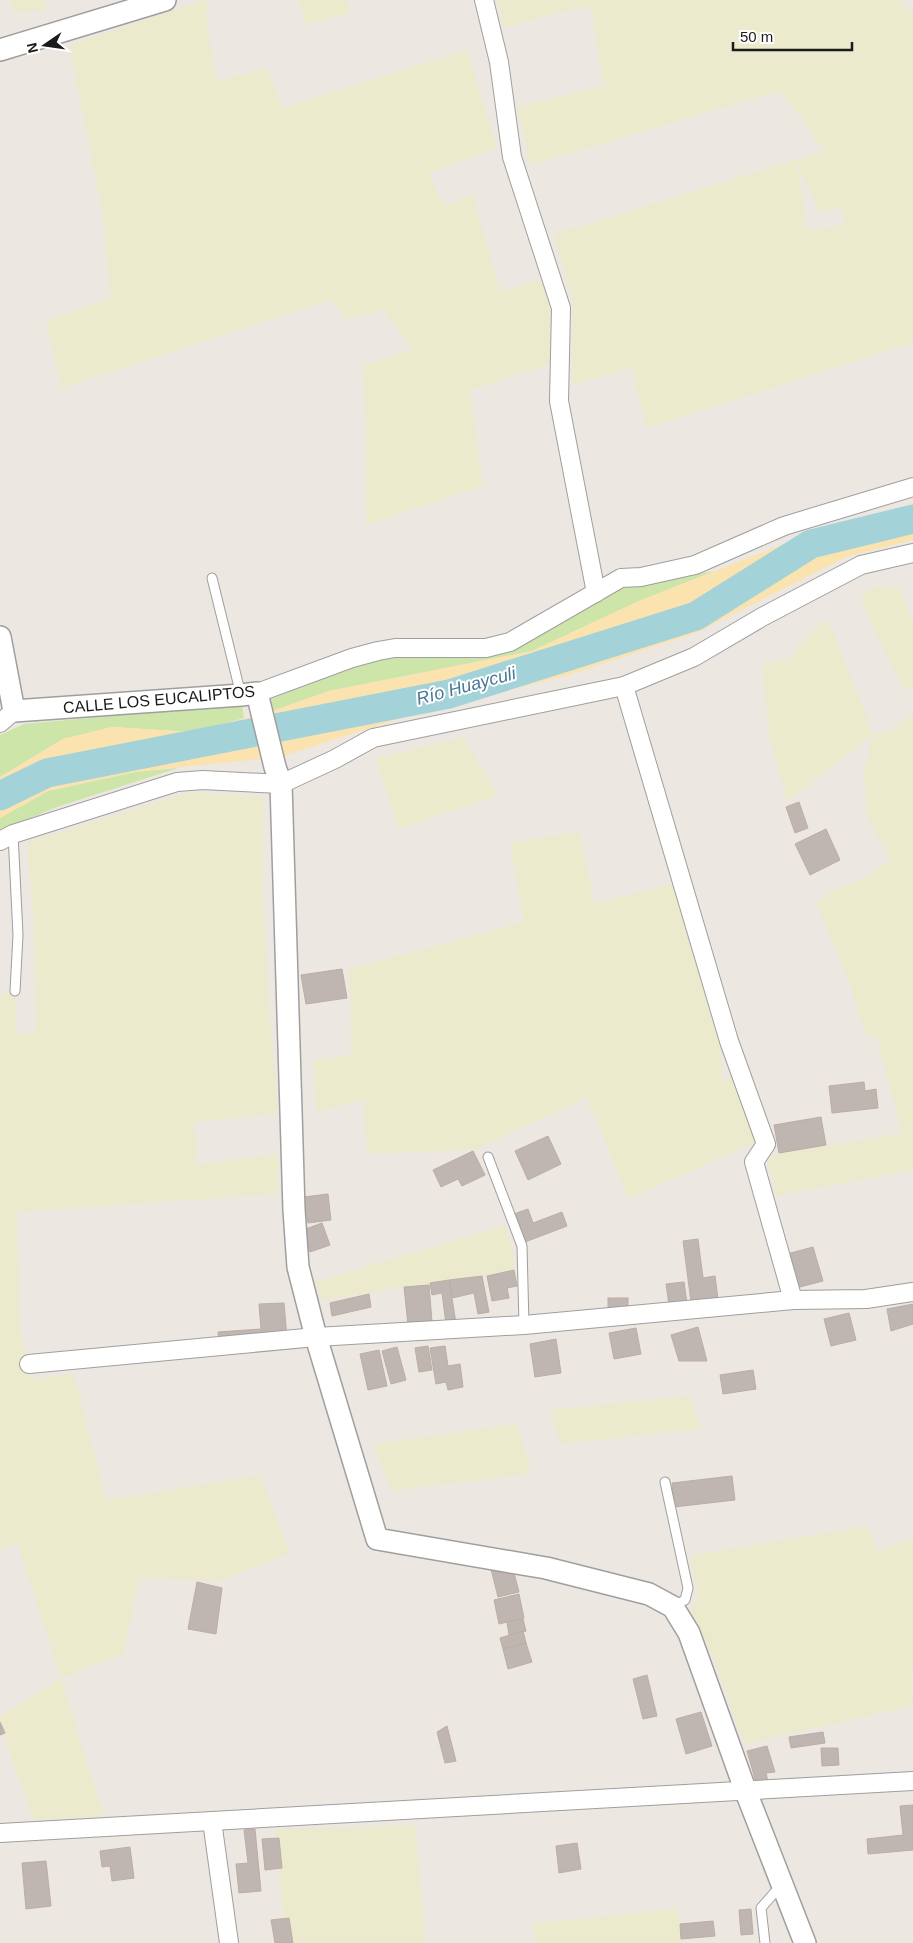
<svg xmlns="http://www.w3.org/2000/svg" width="913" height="1943" font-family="Helvetica,sans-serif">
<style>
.farmland{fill:#ebeacc;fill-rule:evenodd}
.grass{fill:#cde5a8}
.sand{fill:#fbe3b0}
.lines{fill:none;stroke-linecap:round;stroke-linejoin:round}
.river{stroke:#a3d2d8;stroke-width:29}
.building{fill:#c0b6b1;stroke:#bdaca4}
.service-casing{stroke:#9f9f9f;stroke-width:11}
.minor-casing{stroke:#9f9f9f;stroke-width:20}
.tertiary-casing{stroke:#9f9f9f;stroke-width:24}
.service{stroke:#fff;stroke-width:9}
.minor{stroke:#fff;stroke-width:18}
.tertiary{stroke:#fff;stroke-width:21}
.labels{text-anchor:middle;stroke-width:4;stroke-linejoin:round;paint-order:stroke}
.street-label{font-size:16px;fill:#1b1b1b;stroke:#fff}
.water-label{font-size:18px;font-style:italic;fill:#477896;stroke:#fff}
</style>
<rect width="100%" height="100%" fill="#ece7e1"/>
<!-- farmland -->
<g class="farmland">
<polygon points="10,0 44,0 48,10 14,13"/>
<polygon points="204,0 207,0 207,23 217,81 268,68 281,108 467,50 497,148 428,174 445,207 473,194 500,292 540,280 551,308 551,364 470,390 483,486 366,525 366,423 362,366 412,350 384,310 345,319 331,300 61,388 46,320 111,298 102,210 69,45"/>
<polygon points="299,0 347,0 350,13 305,24"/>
<path d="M497 0H902L906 11 913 9V343L647 428 631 368 573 385V302L554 234 825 151 786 98 776 92 531 165 517 107 604 85 590 6 539 18 503 28ZM797 164 820 213 841 208 845 224 808 231Z"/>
<polygon points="880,587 899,588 913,621 913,692 901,685 861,601 869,590"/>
<polygon points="828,619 873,734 895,729 913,713 913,1170 776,1196 767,1156 902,1133 877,1037 865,1035 850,984 816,903 832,891 861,880 891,860 867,817 864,773 872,735 787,802 770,739 762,666 791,657 812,631"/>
<polygon points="464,737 498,796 398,829 376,758"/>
<polygon points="191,792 264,797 263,895 269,1005 278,1114 194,1122 197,1150 196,1165 278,1154 278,1194 17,1212 20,1328 32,1380 73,1373 107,1500 260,1475 290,1553 220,1581 139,1578 124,1654 61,1678 104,1816 33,1820 0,1724 0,1716 61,1678 17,1543 0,1550 0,995 15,991 17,1034 36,1032 33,910 27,842"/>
<polygon points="579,832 595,903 673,884 720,1041 723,1081 732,1077 756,1142 628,1199 603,1136 586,1098 474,1150 367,1154 363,1100 419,1084 316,1112 313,1061 352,1054 349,969 524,922 510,843"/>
<polygon points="506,1225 514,1258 514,1270 321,1300 315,1282"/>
<polygon points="691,1396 701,1429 560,1444 551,1410"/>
<polygon points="517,1424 531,1474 391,1491 374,1444"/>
<polygon points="868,1526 877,1551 913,1539 913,1675 911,1675 913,1706 744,1744 714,1659 690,1613 698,1597 690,1556"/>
<polygon points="415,1825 426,1943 287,1943 274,1830"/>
<polygon points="678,1909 681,1943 535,1943 533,1923"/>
</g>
<!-- grass -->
<g class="grass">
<polygon points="715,571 639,601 532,651 329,691 269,712 268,700 380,658 514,648 624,587"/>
<polygon points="242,704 244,718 193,732 112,727 63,739 0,777 0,735 24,724"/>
<polygon points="178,768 54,808 0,832 0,818 48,791 135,772"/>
</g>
<!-- sand -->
<polygon class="sand" points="913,504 913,540 848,556 696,633 562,677 435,707 280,757 135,772 48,791 0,818 0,777 63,739 112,727 193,732 269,712 329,691 532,651 639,601 829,526"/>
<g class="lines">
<!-- river -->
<polyline class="river" points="0,796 47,773 449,694 696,616 811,544 913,519"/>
</g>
<!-- building -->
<g class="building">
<polygon points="799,802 808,828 795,833 786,807"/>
<polygon points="826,829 840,860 810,875 795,844"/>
<polygon points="342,969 347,998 306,1004 301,975"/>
<polygon points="864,1082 865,1091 876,1089 878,1108 832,1113 829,1086"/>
<polygon points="821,1117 826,1145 779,1153 774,1125"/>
<polygon points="548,1136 561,1164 528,1180 515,1151"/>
<polygon points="473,1151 485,1175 462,1186 458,1179 441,1187 433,1170"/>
<polygon points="328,1194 331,1220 308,1223 304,1197"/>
<polygon points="528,1209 533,1223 562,1212 567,1226 525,1242 514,1214"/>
<polygon points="322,1223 330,1245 310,1252 303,1230"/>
<polygon points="698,1239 703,1278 715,1276 718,1299 691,1302 683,1241"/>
<polygon points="813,1247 823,1281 796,1288 787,1254"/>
<polygon points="514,1270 517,1286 507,1288 509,1298 492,1301 487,1276"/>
<polygon points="482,1276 489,1312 478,1314 474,1293 452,1298 449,1280"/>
<polygon points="449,1280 456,1323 446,1324 442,1293 432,1295 430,1283"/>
<polygon points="684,1282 687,1303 669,1305 666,1284"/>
<polygon points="429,1285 432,1322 408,1325 404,1287"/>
<polygon points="369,1294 371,1307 332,1316 330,1303"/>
<rect x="608" y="1298" width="20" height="12"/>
<polygon points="284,1303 287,1338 219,1343 218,1332 261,1329 259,1304"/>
<polygon points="913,1304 913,1324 891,1331 887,1309"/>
<polygon points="849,1313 856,1340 831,1346 824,1319"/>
<polygon points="698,1327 707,1361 679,1361 671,1335"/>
<polygon points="636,1328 641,1354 614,1359 609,1333"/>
<polygon points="556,1339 561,1373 535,1377 530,1344"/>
<polygon points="428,1346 432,1370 419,1372 415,1348"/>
<polygon points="445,1346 448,1366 460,1364 463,1387 448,1390 446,1382 436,1384 430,1348"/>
<polygon points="397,1347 406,1380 391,1384 382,1351"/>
<polygon points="379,1350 387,1386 368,1390 360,1354"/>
<polygon points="753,1370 756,1389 723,1394 720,1375"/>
<polygon points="732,1476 735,1500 674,1507 672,1483"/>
<polygon points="491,1569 514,1573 519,1592 498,1597"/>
<polygon points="197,1582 222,1588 216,1634 188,1629"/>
<polygon points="519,1594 524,1618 499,1624 494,1600"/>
<polygon points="523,1619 526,1631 509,1635 507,1622"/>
<polygon points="523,1631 526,1643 503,1649 500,1638"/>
<polygon points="526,1643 532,1662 508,1669 503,1649"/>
<polygon points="647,1675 657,1716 643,1719 633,1679"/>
<polygon points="701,1712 712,1746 686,1754 676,1719"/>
<polygon points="0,1722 5,1733 0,1735"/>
<polygon points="447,1726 456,1761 445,1763 437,1732"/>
<polygon points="823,1732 825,1743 791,1748 789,1737"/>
<polygon points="767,1746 775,1772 766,1773 769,1786 757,1786 747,1751"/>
<polygon points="821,1748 838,1748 839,1765 822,1766"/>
<polygon points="913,1805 913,1850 868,1854 867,1839 903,1835 900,1806"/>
<polygon points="255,1829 261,1891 239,1893 236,1864 248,1863 244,1830"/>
<polygon points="279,1838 282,1868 265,1870 262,1839"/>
<polygon points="577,1843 581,1869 559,1873 556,1846"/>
<polygon points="130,1847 134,1878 112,1881 110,1866 102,1867 100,1851"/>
<polygon points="46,1861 51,1906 26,1909 22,1863"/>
<polygon points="751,1909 753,1934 741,1935 739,1910"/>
<polygon points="289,1918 293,1943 275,1943 271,1920"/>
<polygon points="713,1921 715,1936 681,1939 680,1924"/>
</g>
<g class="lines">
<!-- service casing -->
<g class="service-casing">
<g id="service">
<polyline points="212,578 241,695"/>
<polyline points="13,834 18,935 15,991"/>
<polyline points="488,1157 522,1246 524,1325"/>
<polyline points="665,1482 688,1588 685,1600 673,1606"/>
<polyline points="765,1943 761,1908 782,1884"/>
</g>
</g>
<!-- minor casing -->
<g class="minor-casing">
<g id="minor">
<polyline points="484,0 499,62 512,157 561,308 559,401 596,593"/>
<polyline points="624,686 729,1041 766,1144 754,1162 793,1300"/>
<polyline points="257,693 352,658 378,651 395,648 486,648 510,642 621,578 641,577 695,565 784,526 913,487"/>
<polyline points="0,723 14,711"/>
<polyline points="0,841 13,834 177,782 203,780 281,784 335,759 373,738 624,686 694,657 762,617 861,565 913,553"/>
<polyline points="29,1364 316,1337 524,1325 793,1300 866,1299 913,1292"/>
<polyline points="212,1821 229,1943"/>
<polyline points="0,1833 913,1781"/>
</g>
</g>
<!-- tertiary casing -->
<g class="tertiary-casing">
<g id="tertiary">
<polyline points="0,50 165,0"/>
<polyline points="0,637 14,711 241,695 257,693 275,767 281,784 294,1210 298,1267 316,1337 377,1539 546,1568 649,1594 673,1607 689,1633 746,1792 805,1943"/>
</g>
</g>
<!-- service -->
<use href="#service" class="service"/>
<!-- minor -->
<use href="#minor" class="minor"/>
<!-- tertiary -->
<use href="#tertiary" class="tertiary"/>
</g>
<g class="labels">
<!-- street labels -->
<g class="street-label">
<text transform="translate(159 699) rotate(-5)" y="6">CALLE LOS EUCALIPTOS</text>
</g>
<!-- water labels -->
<g class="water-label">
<text transform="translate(466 686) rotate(-15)" y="6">Río Huayculi</text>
</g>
</g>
<!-- north arrow -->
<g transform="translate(45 45) rotate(257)" stroke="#ffffff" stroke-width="4" paint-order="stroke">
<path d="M0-4L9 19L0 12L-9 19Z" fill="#1b1b1b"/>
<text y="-8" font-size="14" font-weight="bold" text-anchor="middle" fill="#1b1b1b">N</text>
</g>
<!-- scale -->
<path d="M733 42v8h119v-8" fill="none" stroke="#1b1b1b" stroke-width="2.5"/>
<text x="740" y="42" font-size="15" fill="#1b1b1b" stroke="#ffffff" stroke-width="4" paint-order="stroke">50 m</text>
</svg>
